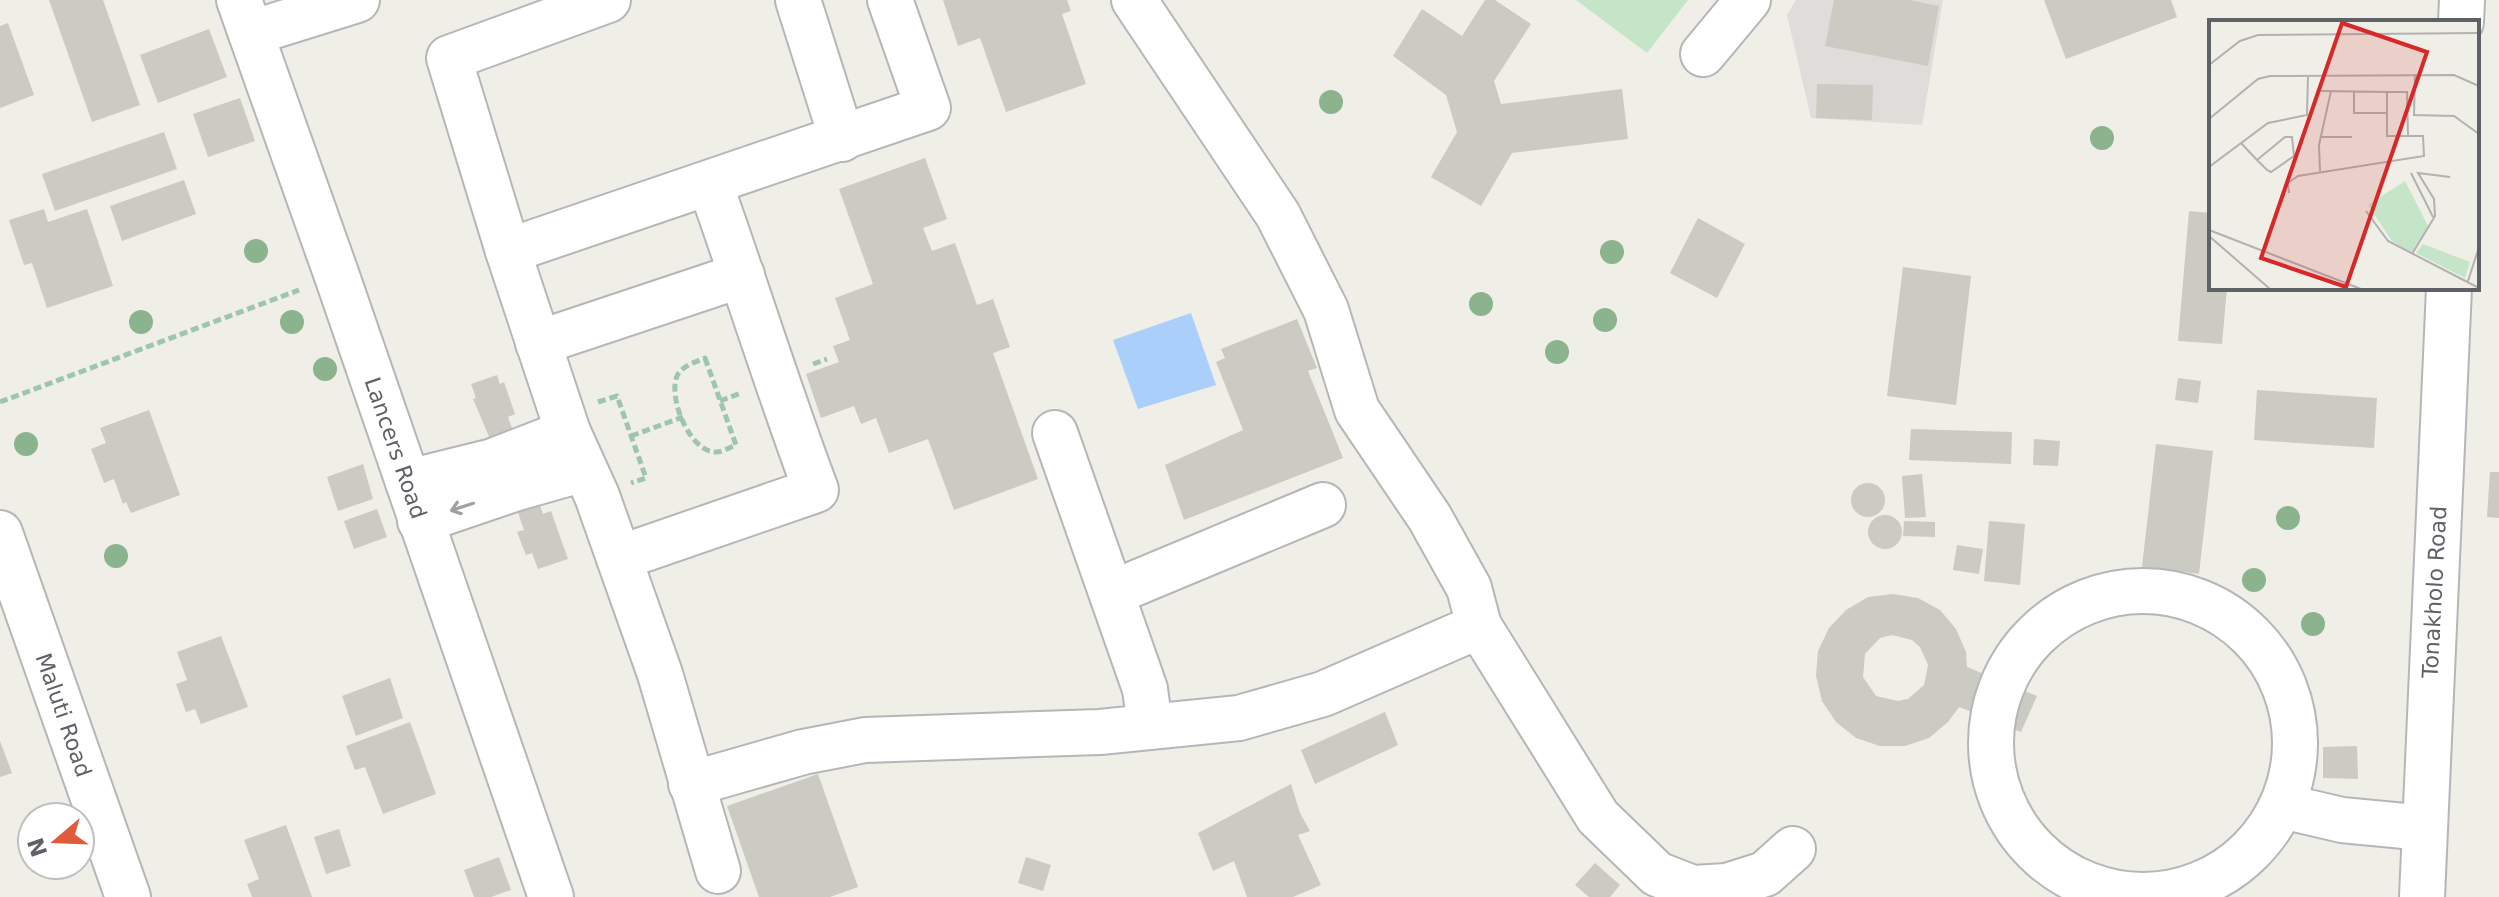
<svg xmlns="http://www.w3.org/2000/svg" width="2499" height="897" font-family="'DejaVu Sans',sans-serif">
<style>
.industrial{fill:#deddd9}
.green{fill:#c5e5c8}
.water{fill:#abcffb}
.building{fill:#cbcac3;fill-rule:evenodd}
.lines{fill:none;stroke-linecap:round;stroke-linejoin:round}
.minor-casing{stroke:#b4b6ba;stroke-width:48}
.path{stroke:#9ec6ae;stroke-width:5;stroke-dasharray:8 4;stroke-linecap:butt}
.minor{stroke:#fff;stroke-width:44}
.tree{fill:#8bb38d}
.oneway{stroke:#9ea0a3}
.labels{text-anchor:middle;stroke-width:8;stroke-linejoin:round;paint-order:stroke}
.street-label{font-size:22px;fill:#5e6166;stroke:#fff}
.inset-road{fill:none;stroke:#b1b2af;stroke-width:2}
.view{fill:#d62828;fill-opacity:0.15;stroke:#d62828;stroke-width:4}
.inset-edge{fill:none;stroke:#5e6166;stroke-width:4}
</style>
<rect width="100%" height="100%" fill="#efeee7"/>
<!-- industrial -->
<polygon class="industrial" points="1796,0 1943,0 1922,125 1811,118 1787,15"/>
<!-- green -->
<polygon class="green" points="1576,0 1688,0 1647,53"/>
<!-- water -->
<polygon class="water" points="1191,313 1216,385 1138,409 1113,340"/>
<!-- building -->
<g class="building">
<polygon points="49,0 103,0 140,105 92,122"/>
<polygon points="943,0 1067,0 1071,11 1062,14 1086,84 1006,112 980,38 958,46"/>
<polygon points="1485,0 1495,0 1531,24 1494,81 1501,104 1622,89 1628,139 1512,153 1481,206 1431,177 1457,132 1446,95 1393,56 1422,9 1462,36"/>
<polygon points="1834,0 1909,0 1939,6 1928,66 1825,46"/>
<polygon points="2044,0 2171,0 2177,17 2066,59"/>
<polygon points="8,23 34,95 0,108 0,26"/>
<polygon points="209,29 227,77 158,103 140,55"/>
<polygon points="1817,84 1873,85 1872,120 1816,118"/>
<polygon points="240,98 255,141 208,157 193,114"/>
<polygon points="164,132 177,169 55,211 42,174"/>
<polygon points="925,158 947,219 923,228 932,251 955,243 977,305 993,299 1010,347 993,353 1038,479 954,510 928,439 889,453 876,418 861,424 854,406 821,418 806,374 839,362 833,346 850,340 835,298 873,284 839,189"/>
<polygon points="184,180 196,214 122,241 110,206"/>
<polygon points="44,209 48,222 87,209 113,286 47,308 32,263 24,265 9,220"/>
<polygon points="2189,211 2211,213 2211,288 2227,288 2222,344 2178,341"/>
<polygon points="1698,218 1745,244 1717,298 1670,273"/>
<polygon points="1903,267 1971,276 1956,405 1887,396"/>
<polygon points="1297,319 1317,368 1308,371 1343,458 1184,520 1165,465 1243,430 1216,362 1225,358 1221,349"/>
<polygon points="497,375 500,384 504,382 515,414 508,417 514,434 491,441 473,399 476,398 471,384"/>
<polygon points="2178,378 2201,381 2198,403 2175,400"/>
<polygon points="2257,390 2377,398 2374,448 2254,440"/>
<polygon points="149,410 180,495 131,513 126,502 123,504 114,479 104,483 91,449 106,443 100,428"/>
<polygon points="1911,429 2012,432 2011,464 1909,460"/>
<polygon points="2034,439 2060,441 2058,466 2033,465"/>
<polygon points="2156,444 2213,451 2199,574 2142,567"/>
<polygon points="363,464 373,499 338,511 327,477"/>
<polygon points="2490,472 2499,472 2499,518 2487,517"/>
<polygon points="1922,474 1926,517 1905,518 1902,476"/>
<circle cx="1868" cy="500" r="17"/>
<polygon points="536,493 543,514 551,511 568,559 538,569 532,553 526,555 517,532 524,530 514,501"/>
<polygon points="377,509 387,537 354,549 344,521"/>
<circle cx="1885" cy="532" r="17"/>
<polygon points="1904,521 1935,522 1935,537 1903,536"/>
<polygon points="1989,521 2025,524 2020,585 1984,581"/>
<polygon points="1957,545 1983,549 1979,574 1953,570"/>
<path d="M1893 594 1918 598 1940 610 1956 629 1966 652 1967 667 2037 696 2021 732 1959 707 1948 722 1929 738 1905 746H1880L1856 738 1836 722 1822 701 1816 676 1818 651 1829 628 1846 610 1868 597ZM1892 635 1912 640 1920 647 1928 665 1924 685 1908 699 1898 701 1876 696 1863 677 1865 654 1880 638Z"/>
<polygon points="221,636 248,707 201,724 195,709 186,712 176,684 187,680 177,652"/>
<polygon points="390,678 403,718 356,736 342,696"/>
<polygon points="1385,712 1398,745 1315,784 1301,750"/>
<polygon points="410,722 436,794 383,814 365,767 355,770 346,746"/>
<polygon points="0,741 12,773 0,777"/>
<polygon points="2357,746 2358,779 2323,778 2323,747"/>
<polygon points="818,774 858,887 830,897 759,897 727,806"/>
<polygon points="1291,784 1300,813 1310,831 1298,835 1321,885 1293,897 1247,897 1234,861 1213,871 1198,833"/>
<polygon points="286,825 312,897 252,897 247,884 259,879 244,840"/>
<polygon points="339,829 351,866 326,874 314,837"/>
<polygon points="499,857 511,890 491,897 474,897 464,870"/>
<polygon points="1026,857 1051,865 1043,891 1018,883"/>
<polygon points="1595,863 1620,885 1610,897 1589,897 1575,885"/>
</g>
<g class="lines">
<!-- minor casing -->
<g class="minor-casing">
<g id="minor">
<polyline points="239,0 338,279 551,897"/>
<polyline points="798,0 842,139"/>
<polyline points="1134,0 1278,215 1326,310 1357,410 1430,518 1469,588 1479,626 1598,817 1657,874 1693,888 1727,886 1765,874 1793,849"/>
<polyline points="2461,22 2462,0"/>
<polyline points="251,33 357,0"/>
<polyline points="1703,54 1748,0"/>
<polyline points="508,251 449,58 608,0"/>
<polyline points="538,343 742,275"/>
<polyline points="1055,433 1145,689 1150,727"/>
<polyline points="408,482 493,461 568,432"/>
<polyline points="420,521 517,488 584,469"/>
<polyline points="0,533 128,897"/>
<path d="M619 558 816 490C778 389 746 285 710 184"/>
<circle cx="2143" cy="743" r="152"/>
<polyline points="1112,593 1323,505"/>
<polyline points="691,784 803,752 865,740 1100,732 1239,718 1323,694 1479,626"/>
<polyline points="2282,806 2342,820 2425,828"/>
<polyline points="718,871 660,674 597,496 568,432 508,251 928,108 890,0"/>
<polyline points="2422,897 2449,288"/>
</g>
</g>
<!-- path -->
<g class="path">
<path d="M705 358 736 445C730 447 723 452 717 452 690 454 666 395 678 374 684 365 696 362 705 358Z"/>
<polyline points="813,364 827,359"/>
<polyline points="720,401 741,393"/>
<polyline points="0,402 299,290"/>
<polyline points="598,402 617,396 646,478 631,483"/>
<polyline points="631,436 683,417"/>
</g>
<!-- minor -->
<use href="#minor" class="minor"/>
</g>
<!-- trees -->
<g class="tree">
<circle cx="1331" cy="102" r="12"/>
<circle cx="2102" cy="138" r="12"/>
<circle cx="256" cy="251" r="12"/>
<circle cx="1612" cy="252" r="12"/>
<circle cx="1481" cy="304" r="12"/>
<circle cx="1605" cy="320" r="12"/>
<circle cx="141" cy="322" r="12"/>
<circle cx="292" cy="322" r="12"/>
<circle cx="1557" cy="352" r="12"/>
<circle cx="325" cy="369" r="12"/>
<circle cx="26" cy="444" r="12"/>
<circle cx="2288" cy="518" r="12"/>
<circle cx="116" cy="556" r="12"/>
<circle cx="2254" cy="580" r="12"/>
<circle cx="2313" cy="624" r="12"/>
</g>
<!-- one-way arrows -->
<defs><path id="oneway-shaft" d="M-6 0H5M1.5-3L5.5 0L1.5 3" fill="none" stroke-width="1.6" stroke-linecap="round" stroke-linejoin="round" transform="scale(2)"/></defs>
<use class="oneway" href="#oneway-shaft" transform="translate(462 507) rotate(162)"/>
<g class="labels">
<!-- street labels -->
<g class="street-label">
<text transform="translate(396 448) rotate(71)" y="8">Lancers Road</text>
<text transform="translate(2434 592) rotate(-87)" y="8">Tonakholo Road</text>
<text transform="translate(64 715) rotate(71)" y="8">Maluti Road</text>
</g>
</g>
<!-- overview -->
<g transform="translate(2209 20)">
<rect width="270" height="270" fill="#efeee7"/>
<path d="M196 161 219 206 202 233 183 221 159 185ZM214 224 261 242 256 258 207 233Z" fill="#c5e5c8"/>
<path class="inset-road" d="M0 45 31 21 49 15 270 13M206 54 205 95 245 96 270 114M145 72V93H177M178 72H198L199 116M0 99 49 59 61 56 245 55 270 66M112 117H143M32 123 48 140 58 150 62 152 85 136 83 117H76L48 140M0 147 59 103 98 95 99 55M111 151 110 125 122 71M202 153 224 197M80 173 79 163 89 156 215 136 214 116H178V72L112 71M157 191 179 221 270 268M0 210 152 269M0 216 61 269M203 234 226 196 225 179 209 153 241 157M259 261 270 227"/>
<path class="view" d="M133 3 218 32 137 267 52 238Z"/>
<rect width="270" height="270" class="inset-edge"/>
</g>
<!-- north arrow -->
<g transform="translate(56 841) rotate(251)"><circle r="38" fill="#ffffff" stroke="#bfc0c2" stroke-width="2"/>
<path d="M0-6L14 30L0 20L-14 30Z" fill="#e15a3b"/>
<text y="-12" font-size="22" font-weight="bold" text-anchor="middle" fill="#5e6166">N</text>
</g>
</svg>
